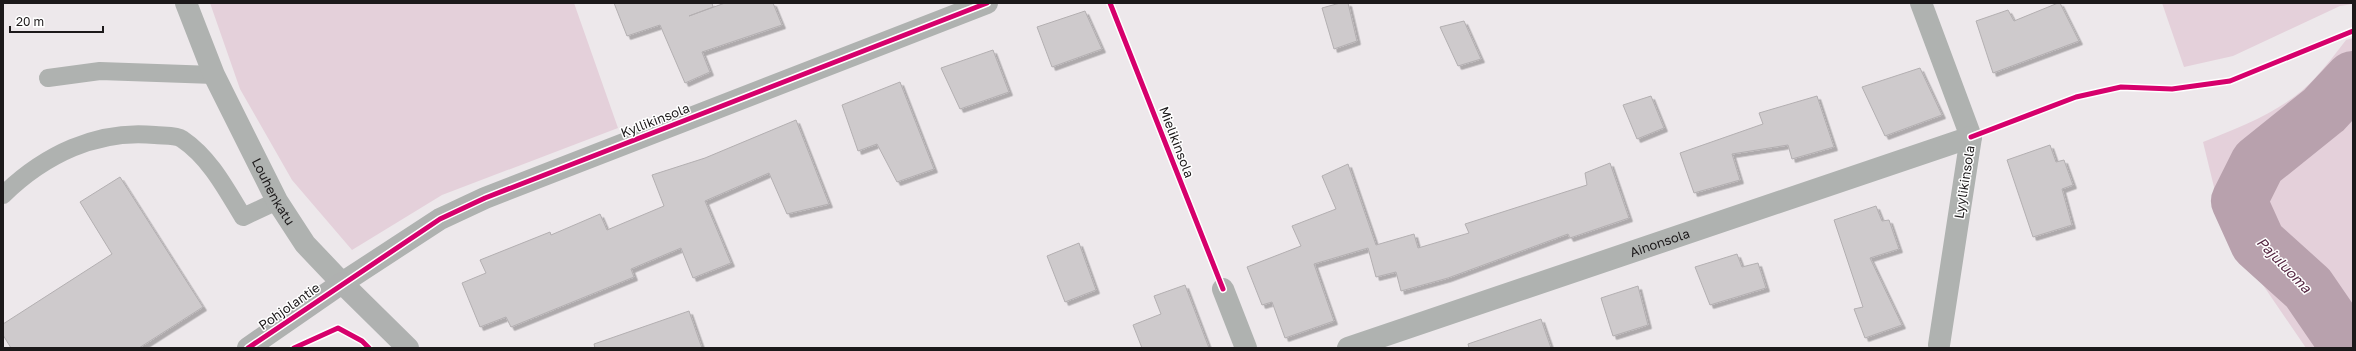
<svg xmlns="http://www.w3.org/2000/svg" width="2356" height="351" font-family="'Golos Text',sans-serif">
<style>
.green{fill:#e4d0da}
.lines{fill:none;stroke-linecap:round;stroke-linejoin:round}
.river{stroke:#b8a1ad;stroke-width:56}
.building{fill:#cecacc;stroke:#b3afb1;filter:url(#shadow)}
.lane{stroke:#afb2b0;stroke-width:18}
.street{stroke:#afb2b0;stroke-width:22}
.secondary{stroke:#afb1b0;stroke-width:22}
.cycleway-casing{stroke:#fff;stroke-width:8}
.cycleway{stroke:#d6006c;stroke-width:5}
.labels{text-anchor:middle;stroke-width:3;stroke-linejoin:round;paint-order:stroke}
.street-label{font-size:13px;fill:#1c191a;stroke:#fff}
.water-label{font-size:14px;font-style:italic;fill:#562843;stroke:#fff}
</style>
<defs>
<filter id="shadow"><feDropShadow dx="3.5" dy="3.5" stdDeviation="0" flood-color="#0004"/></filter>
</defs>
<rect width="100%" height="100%" fill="#ede8eb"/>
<!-- green -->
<g class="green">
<polygon points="210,3 574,3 618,128 442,195 352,250 292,180 240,89"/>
<polygon points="2162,3 2353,3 2353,4 2340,6 2233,56 2184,67"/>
<path d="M2353 38V348H2306L2224 228 2203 142C2242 126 2286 110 2315 78 2326 66 2336 53 2346 40Z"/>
</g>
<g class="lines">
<!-- river -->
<polyline class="river" points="2349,348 2308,288 2258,243 2239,201 2258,163 2324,110 2353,79"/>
</g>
<!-- building -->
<g class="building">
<polygon points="614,3 712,3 713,7 689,16 725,3 773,3 782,25 702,52 710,72 685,83 660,25 627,36"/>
<polygon points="1340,3 1348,3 1357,41 1334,49 1322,8"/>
<polygon points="2058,3 2060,3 2079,41 1993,73 1976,21 2008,10 2014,21"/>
<polygon points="1085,11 1102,49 1052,67 1037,27"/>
<polygon points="1464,21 1481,59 1458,66 1440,27"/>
<polygon points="993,50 1009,92 960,109 941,68"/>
<polygon points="1920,68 1942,115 1885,136 1862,87"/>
<polygon points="900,82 934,169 897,182 877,144 858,151 842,105"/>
<polygon points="1651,96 1664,128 1637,139 1623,105"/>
<polygon points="1817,96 1834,147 1792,159 1788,145 1732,154 1740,180 1694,193 1680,153 1763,124 1759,113"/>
<polygon points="796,120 829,204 787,214 769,173 705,201 731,263 693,278 681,248 631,269 634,277 511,327 506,317 480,327 462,283 486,273 480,260 550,232 551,235 600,214 607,230 664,206 652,175 705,158"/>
<polygon points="2050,145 2056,162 2064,160 2073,185 2062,189 2072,225 2033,237 2007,160"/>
<polygon points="1610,163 1629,218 1570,238 1568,234 1448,278 1401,291 1396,272 1376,277 1368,248 1314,264 1334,321 1285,338 1272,302 1262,305 1247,267 1301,246 1292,226 1336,209 1322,176 1348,164 1376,245 1414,234 1418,248 1469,233 1465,224 1587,185 1585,173"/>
<polygon points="120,177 203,307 139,348 11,348 3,335 3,324 112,254 80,202"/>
<polygon points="1876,206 1882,221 1889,220 1899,249 1870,258 1902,325 1865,338 1854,309 1863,307 1834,220"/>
<polygon points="1079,243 1096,290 1065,302 1047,256"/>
<polygon points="1737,254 1742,267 1758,263 1766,288 1710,305 1695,267"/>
<polygon points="1185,285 1209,348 1142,348 1133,325 1161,314 1154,296"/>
<polygon points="1638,286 1648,325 1613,336 1601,298"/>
<polygon points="689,311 702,348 595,348 594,344"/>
<polygon points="1541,319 1551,348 1469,348 1468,344"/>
</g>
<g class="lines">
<!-- lane -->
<g class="lane">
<polyline points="48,78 100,71 214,75"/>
<path d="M3 195C44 155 97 129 155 135 163 136 176 135 182 139 210 158 226 189 243 217L277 201"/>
</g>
<!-- street -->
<g class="street">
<path id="s1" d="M186 3 214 75 277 201 305 244 342 283 440 219 485 198 987 3"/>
<polyline points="1921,3 1971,137 1939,345"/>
<polyline points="1223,289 1246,348"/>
<path id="s2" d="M1348 348 1971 137"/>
</g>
<!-- secondary -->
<polyline class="secondary" points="248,348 342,283 408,348"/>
<!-- cycleway casing -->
<g class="cycleway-casing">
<g id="cycleway">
<polyline points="1110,3 1223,289"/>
<polyline points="1971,137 2076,97 2121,87 2172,89 2230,81 2353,31"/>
<polyline points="248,348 440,219 485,198 987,3"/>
<polyline points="294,348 338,328 362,341 369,348"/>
</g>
</g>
<!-- cycleway -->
<use href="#cycleway" class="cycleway"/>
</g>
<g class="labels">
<!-- street labels -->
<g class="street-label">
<text transform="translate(655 120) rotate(-21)" y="5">Kyllikinsola</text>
<text transform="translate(1177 142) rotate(69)" y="5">Mielikinsola</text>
<text transform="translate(1964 182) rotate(-81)" y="5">Lyylikinsola</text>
<text dy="5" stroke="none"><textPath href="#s1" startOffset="208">Louhenkatu</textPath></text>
<text dy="5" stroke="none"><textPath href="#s2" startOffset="329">Ainonsola</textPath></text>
<text transform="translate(289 306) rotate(-35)" y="5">Pohjolantie</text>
</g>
<!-- water labels -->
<g class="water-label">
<text transform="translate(2284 265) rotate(46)" y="5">Pajuluoma</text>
</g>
</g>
<!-- border -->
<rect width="2356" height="351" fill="none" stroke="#1c191a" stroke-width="8"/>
<!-- scale -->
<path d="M10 26v6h93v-6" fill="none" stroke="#1c191a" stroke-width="2"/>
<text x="16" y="26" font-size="12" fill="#1c191a" stroke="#ffffff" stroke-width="3" paint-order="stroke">20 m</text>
</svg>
